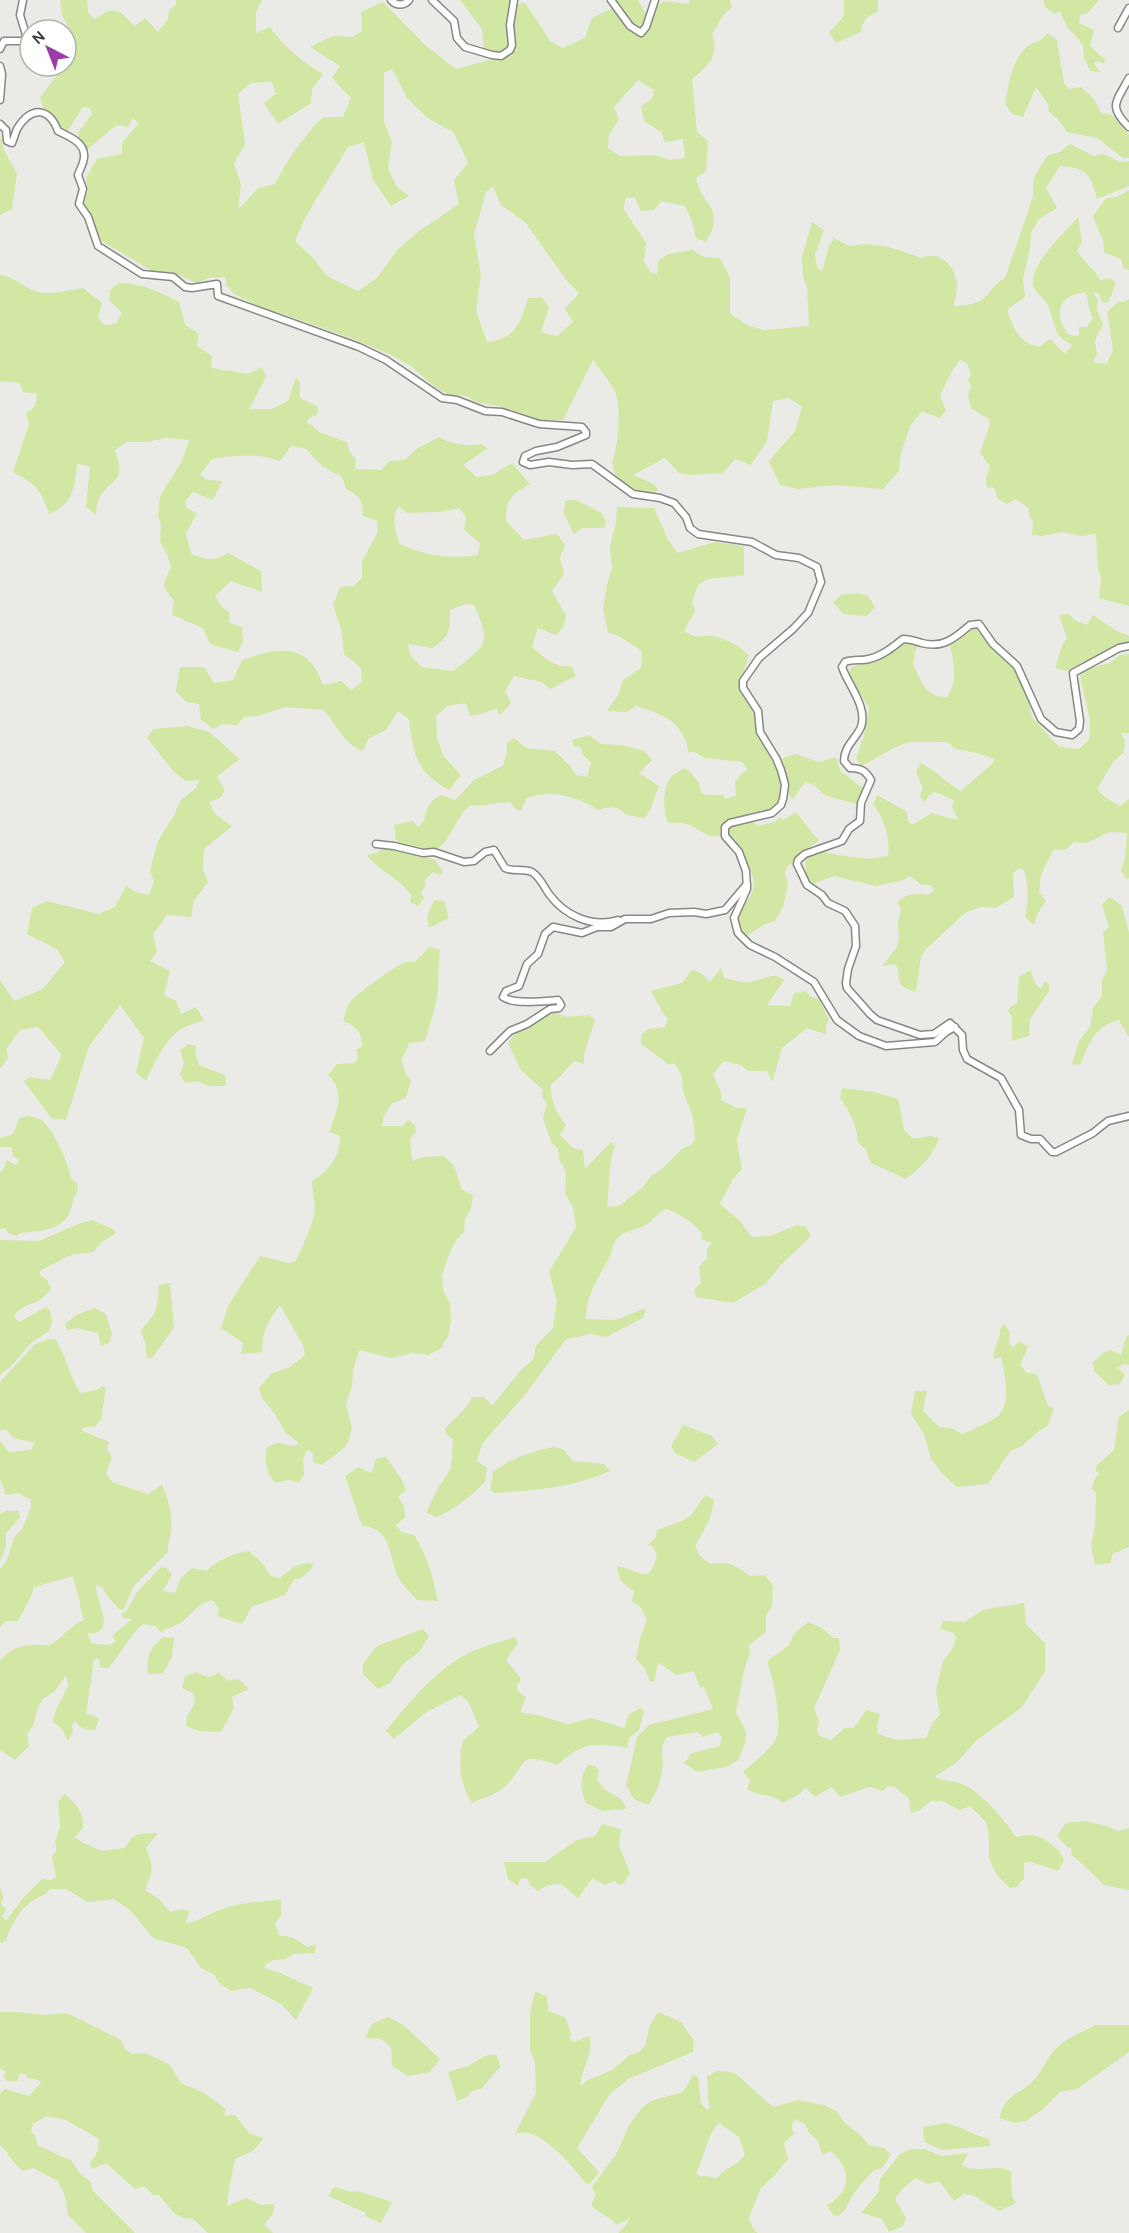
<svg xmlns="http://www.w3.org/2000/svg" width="1129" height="2233" font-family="Karla,sans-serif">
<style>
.green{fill:#d2e7a3;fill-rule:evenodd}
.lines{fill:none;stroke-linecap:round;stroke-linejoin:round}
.minor-casing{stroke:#868884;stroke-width:9}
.minor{stroke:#fff;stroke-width:6}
</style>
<rect width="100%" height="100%" fill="#eaebe7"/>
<!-- green -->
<g class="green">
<path d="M60 0H87L88 12 94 19 110 10 120 12 135 26 145 18 158 32 168 19 169 10 176 5V0H262L256 12V33L270 27C284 47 302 62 323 74L312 89 311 103 278 124 264 103 276 94 272 82 251 83 238 94 245 144 234 164 241 184 238 210 258 188 275 184C288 159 303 137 323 117H343L351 98 332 78 340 66 310 47 333 36 353 37 362 31 361 12 383 2 424 44 456 69 493 59 484 49 482 29 460 0H512V5L525 3 551 42 563 48 585 38 592 18 611 9 614 0H638L646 14 643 27 654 8 663 1 689 4V0H730L732 7 724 14 712 34C720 55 708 67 692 79L697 132 708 141 706 172 696 178C703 209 726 207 706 242L696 238 692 221 685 206 661 201 654 210 641 211 635 198H626L623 208 646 243 644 261 650 272 657 274 658 261 668 254 692 250 704 257 720 258 730 278V314L749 326 765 330 809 326 807 287 803 277 802 257 812 222 824 230 815 255 817 268 822 271 829 246 834 238 849 246 864 244 889 247 922 258C939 250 954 265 957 282 958 289 955 299 954 306 966 305 979 305 987 295 994 288 995 283 1005 278L1033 197V179L1047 156 1060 152 1070 144 1094 156 1103 154 1120 162 1129 161V186L1097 199C1090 173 1087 168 1060 166L1046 188 1057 208 1039 219 1031 232 1030 248 1023 279 1025 297 1007 310C1013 327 1019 343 1039 347L1050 339 1065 354 1072 345C1069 343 1063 340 1060 337 1056 333 1051 314 1049 308 1046 297 1032 293 1033 281 1034 259 1065 233 1078 217L1082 242 1077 250C1083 262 1093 267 1100 280L1111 278 1116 283 1108 303 1102 302 1099 294 1093 292 1098 300 1097 310 1103 324 1095 341 1097 354 1093 362 1107 364 1113 350 1107 312 1118 302H1124L1129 299V606L1099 598 1101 578 1098 569 1096 534 1081 536 1062 532 1042 536 1032 535 1033 521 1029 516V509L1016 499 1007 504 998 499 994 487 987 488 986 479 990 466 980 453C983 441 989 433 990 420L971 408 968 395 971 386 968 380 971 374 967 363 960 360 953 369 940 395 946 411 939 418 922 411 910 426 900 456 899 471 883 489 833 485 798 489 780 485 769 461 795 431 802 407 789 398 773 401 767 441 751 465 735 459 723 473 691 475 679 473 665 458 633 475 654 484 658 489 654 495 638 494 616 477 612 463C618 447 622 408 615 392 610 381 600 370 593 360L563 420H539L503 407 479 403 464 395H449L435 387 411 366 391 355 353 339 281 313 265 310 233 293 227 286 225 277 209 278 197 283 170 272H154L100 240 92 217 82 202 88 192 86 178 97 159 122 154V143L139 123 133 118 128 127 117 125 82 154 78 133 92 114 90 108 83 107 65 135H58C51 122 44 112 40 98L57 75 51 68 66 66 68 26 62 15ZM392 69 407 98 428 118 454 133 468 163 454 180 459 204 419 231 398 249 377 278 358 291 327 276 314 259 295 241 305 218 348 147 364 142 373 180 391 206 409 196 397 187 388 169 392 142 384 122V73ZM638 80 654 90 652 99 641 106 644 121 661 132 665 142 683 139 685 158 670 160 654 155 620 156 608 148 609 135 619 119 614 107ZM493 186 501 205 525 222 567 281 579 293 565 309 573 322 557 336 541 332 549 307 542 298H528C520 324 516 338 487 342L476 311 481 275 474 234 486 192ZM1085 292C1090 301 1087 309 1093 318L1087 327H1079V336L1069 335C1053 314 1057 296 1085 292Z"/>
<path d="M844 0H876L878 1V11C868 17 861 20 861 32L836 43 829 33 844 16Z"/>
<polygon points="1043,0 1099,0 1088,13 1080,15 1079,23 1094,30 1090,46 1106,61 1103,63 1098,61 1094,63 1100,72 1090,71 1084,58 1083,46 1076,36 1067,27 1060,11 1055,14 1045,7"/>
<path d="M1047 33 1057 40 1064 83 1069 89 1081 87 1094 99 1101 113 1112 115 1129 135V158H1123L1097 138 1067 132 1058 119 1049 112 1048 104 1036 87 1023 117 1012 114 1005 104C1009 84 1011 60 1028 46 1037 39 1038 46 1047 33Z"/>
<polygon points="0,135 3,148 17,174 12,209 0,215"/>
<polygon points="1129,190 1129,270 1124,269 1121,259 1104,252 1103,241 1093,216 1106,198 1117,197"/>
<path d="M0 275C17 278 21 286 35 291 49 296 69 290 83 288L102 303 98 317 104 325 116 324 122 313 109 300 110 290 118 283C142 283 158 291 179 302L185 325 199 334 197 346 212 356 211 368 249 374 262 367 266 377 249 409H272L288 401 296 377 300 382V398L318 407 317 415 309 418 307 422 321 433 347 442 350 453 356 459 355 469 381 470 389 461 405 460 418 448 439 437C450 444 467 447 481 444L488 448 463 465 477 477 492 475 512 463 530 484C511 495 506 498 506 521L524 540 557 534 565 545 560 557 564 574 552 591 566 616 563 628 556 635 538 628 532 647C543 656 555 669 571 666L576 676 550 689 541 682 514 676 505 691 511 703 500 715 496 708 482 714 470 716 466 703 447 706 436 716 437 739 444 757 461 775 449 790C415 771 414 755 409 719L398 711 386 730 369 738 363 751C344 744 337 726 324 710L285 707 258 716 244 717 237 725 223 724 213 729 201 720 199 704 187 702 176 692 180 667H204L214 683 233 680 242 660C279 647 308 642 323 685L341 681 351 690 362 682 361 668 344 654 341 629 333 605 340 587 354 586 362 578V561L378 532 377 521 363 516C363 501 360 496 346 489L342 477 323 467 306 449 291 446 280 461C259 453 234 455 212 459L200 475 208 480 222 481 213 500 193 492 185 501 187 508 197 513 186 534 191 554C206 560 214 562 228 553L261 571 262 592 231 581 215 596 223 608 229 612 230 623 242 627 243 641 238 652 210 644 203 628 172 615 174 600C160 586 163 584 171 567L167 554 160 542 161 525 158 515 160 496 182 461 189 440 166 438 147 442H126L115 450C128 487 109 475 98 501 96 505 97 511 96 515L86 507 90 466 77 464C75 487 73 505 49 514 41 489 35 484 13 472L29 424 26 414 35 406 37 394 23 392 20 383 0 381ZM399 506 407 513 439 512 459 508 466 517 464 530 480 543 478 555C452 559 424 556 400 544 395 532 391 517 399 506ZM465 604 474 605C492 645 486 646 453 671L422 667 411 656 408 644 432 648C450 637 450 630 450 610Z"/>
<polygon points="574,499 602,513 606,522 604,528 582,528 574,534 564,514 565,501"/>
<path d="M617 507 654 508 668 540 678 553 715 542 744 546V575L708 579 698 585 692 602 695 611 684 631C700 640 695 635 711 636 725 638 738 645 749 655L741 681C745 689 752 697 755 706 758 713 755 722 757 729 762 755 800 786 771 810L723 827 720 831 721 835C707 840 701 829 689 825 683 822 674 823 668 823 663 810 662 787 672 776 676 773 681 770 685 768 693 774 701 782 701 793L706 795H723L725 799 736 796 735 782 743 772 748 770 742 762 705 758 694 752H689C682 721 665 715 636 706L627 712 607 711 618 695 623 680 641 668 642 651 620 637 608 632 603 609 607 584 612 568 610 546 616 523Z"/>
<polygon points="856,593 868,596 875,607 867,616 843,614 833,602 841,595"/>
<polygon points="1069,614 1074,620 1087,625 1093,615 1115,630 1129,636 1129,642 1081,663 1072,672 1055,668 1063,643 1067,639 1059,615"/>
<path d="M973 628 978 630 992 649 1014 669 1028 700 1032 717 1059 747 1079 749 1089 740 1090 720 1080 676 1083 670 1110 663 1120 655 1129 654V733H1121L1125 741 1124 752 1114 761 1097 789 1105 797 1120 806 1129 799V878L1127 880 1121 870 1125 858 1127 833 1109 832 1087 843 1074 842 1066 849 1053 850 1041 875 1039 892 1046 901 1038 913 1034 925 1025 917C1028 905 1030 878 1022 868L1013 872 1014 897 996 908 980 907 965 913 926 949 921 956 916 992C891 984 903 981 896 964L882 966 896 949 899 939 898 921 901 909 897 902C908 894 915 893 928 895L935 890 930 885H922L910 876 900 881 875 886 834 876 813 884C805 876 804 866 807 856L822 851 838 855 868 859 888 856C891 839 883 816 873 804L877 795 906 811 909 823 914 824 932 813 948 818 958 819 952 807 954 800 935 792 929 795 925 802 919 796 923 788 916 772 921 763C936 770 946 783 961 791L993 763 995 759C983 755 972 751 959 750 954 749 952 745 948 743 943 741 912 742 906 743 889 749 877 759 861 766L856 758 864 735 869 708 850 677V669C857 663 865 664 874 660 885 655 895 650 905 642L918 646 914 653 915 657 913 663C920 679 925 698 947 697 958 681 954 664 950 646Z"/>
<path d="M187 726 209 732 240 759 217 776 225 790 220 798 209 802 215 814 232 826 204 849 203 870 208 882 194 901 191 917 167 915 153 934 157 952 150 961 170 971 164 995 176 1001 181 1014 196 1007 204 1020C197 1023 188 1025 181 1029 164 1040 155 1063 146 1081L136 1073 144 1038 120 1005 89 1046 66 1120 51 1118 24 1081 30 1077 50 1080 62 1055 38 1027 20 1030 6 1049 8 1058 0 1069V980L14 1001 43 989 65 962 57 949 27 934 32 908 47 901 98 914 115 907 126 886 136 892 149 895 154 882 150 870 158 841 174 816 180 801 195 789 200 780 186 781 175 773 147 738 153 729Z"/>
<path d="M589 735 601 744 621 745 645 751 652 760 639 773 659 786 650 810 645 818 626 815C618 805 608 806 598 810 577 796 550 789 527 798L521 810H516L510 802C496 802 485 807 471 805 455 815 449 850 429 852 419 853 406 847 397 845L394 825 413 821 418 827 424 821C426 808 430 801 441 795L455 800 474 780 503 766 507 752V743L514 738 526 748 555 751 570 766 576 775 587 777 591 763 583 755 580 746 574 747 572 740Z"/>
<polygon points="795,754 819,762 836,757 840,771 863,788 857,804 826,796 814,785 805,782 793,799 789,796 781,759"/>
<path d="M796 812 819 841 800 853 796 860 787 867 785 874 788 884 783 907 775 921 763 925 745 937 737 924 736 914C740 907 748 901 751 895 761 871 739 853 728 836V827L751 820 758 826 774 822 780 817 783 820Z"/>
<path d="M384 846 395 847 435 860 443 872 439 875 433 872 424 881 426 885 421 893 424 898 418 906 410 902 411 895C400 878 379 872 367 855L377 853Z"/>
<path d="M1110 897 1122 906 1129 933V1037L1119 1020C1093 1027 1090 1043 1080 1065L1072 1064 1079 1041 1090 1027 1093 1008 1102 996V980L1107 971 1103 932 1109 927 1102 904Z"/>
<polygon points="434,900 444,901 449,918 429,928 427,916"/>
<path d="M429 947 440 950C438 963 439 975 438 989 436 1006 430 1024 425 1041L409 1043 401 1061 406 1074 411 1081 406 1098 392 1103 384 1115 382 1126H403L408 1120 415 1125 416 1132 410 1139 412 1161 424 1157 444 1156 454 1166 462 1190 473 1195 471 1209 465 1219 464 1232 456 1240 450 1252 442 1275 443 1290 450 1303 451 1321 448 1337 444 1342 442 1348 428 1355 413 1353 391 1358 359 1350 353 1371 352 1386 346 1405 352 1428 348 1442 344 1448 322 1465 313 1462V1453L307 1450 303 1459 304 1475 299 1482 288 1480 275 1483C266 1470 264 1463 267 1447L277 1443 296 1446 298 1442 285 1432 275 1414 262 1398 259 1388 272 1373 290 1367 305 1355 303 1345 280 1305C269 1320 260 1333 263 1352L241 1354 243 1343 221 1328 228 1306 260 1256 289 1263 295 1262C301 1251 316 1218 315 1206 314 1197 312 1190 312 1181 329 1173 341 1154 340 1136L329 1132C337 1111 346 1092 328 1075L337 1064 354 1063 358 1058 356 1050 362 1046C362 1032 356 1026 343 1021 345 1015 346 1008 349 1003 354 996 397 964 406 962 407 962 414 962 415 962Z"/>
<path d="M721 968 724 978 747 983 776 975 784 980 767 1005 790 1006 794 993 805 991 812 997 819 999 829 1019 826 1026V1034L807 1028 782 1048 772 1082 767 1071H748L741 1065 724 1061 713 1074 721 1093V1100L737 1108H747C746 1110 738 1137 737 1140 737 1144 741 1162 742 1169L733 1179 720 1204 740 1221 752 1237 770 1236 797 1225 806 1227 811 1236 780 1266 765 1284 733 1303 696 1297 694 1290 701 1282 699 1267 707 1258V1249L712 1243 701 1239 702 1233C692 1222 681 1214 666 1209 656 1214 656 1217 649 1223 638 1231 624 1229 616 1240 613 1244 612 1249 611 1253 601 1276 586 1292 586 1319L615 1320 646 1308 643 1318 606 1337 590 1334 565 1340 528 1391 482 1444 477 1461 487 1468 485 1482C471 1496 455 1509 437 1517L426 1513 438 1488 451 1469 453 1439 448 1436 445 1429C454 1418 467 1410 472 1397H484L492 1406 521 1370 533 1360 536 1346 553 1328 557 1301 549 1272 576 1227 573 1208 565 1193 566 1172 559 1159 558 1149 551 1142 543 1118 547 1103 542 1098 543 1090 521 1070 508 1043 514 1035 551 1011 568 1017 588 1015 595 1019 584 1055V1064L575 1061C565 1068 561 1078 551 1084 550 1100 556 1112 566 1125L560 1135 573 1148 583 1150 585 1169 611 1142 615 1146C608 1162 610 1188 607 1207L619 1206 643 1187 651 1176 661 1170 682 1149 691 1145 695 1139 693 1117 683 1091 682 1076 675 1063 669 1065 641 1044V1035L648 1029 665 1027 668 1019 663 1013 651 991 682 983 692 970 701 973 710 982Z"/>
<polygon points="1030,970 1036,985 1041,989 1044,982 1049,983 1049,991 1030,1019 1029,1036 1012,1041 1012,1017 1008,1011 1011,1006 1017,1004 1019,977"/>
<polygon points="189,1044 197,1046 195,1052 199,1065 225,1075 226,1086 209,1086 197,1081 185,1083 180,1075 184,1064 180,1050"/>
<path d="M842 1088 874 1092 898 1099 904 1130 913 1139 930 1136 939 1138C933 1156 921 1167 906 1179L871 1163 866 1150 858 1142C857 1126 850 1111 840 1098Z"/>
<path d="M29 1116C34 1117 39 1118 43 1121 54 1131 69 1164 71 1179L78 1184 77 1193C72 1198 73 1204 70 1211 63 1231 38 1231 20 1233L16 1236 8 1233 5 1228 0 1229V1173L5 1167 6 1160 16 1165 19 1160 13 1156 12 1147H0V1138L13 1134 19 1118Z"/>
<path d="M92 1220 113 1229 116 1233 102 1242 93 1252 71 1255 41 1270 39 1274 46 1279 51 1288C39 1308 23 1301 14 1316L19 1322 46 1307 50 1311 52 1322 49 1331 31 1343 11 1366 0 1375V1240L39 1241 78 1224Z"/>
<path d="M170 1283 174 1328 152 1358H147L145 1342 141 1332C143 1325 146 1325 150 1320 158 1311 158 1296 159 1285Z"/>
<polygon points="95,1308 106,1314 112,1334 109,1343 101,1346 98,1333 78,1328 67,1330 65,1324 76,1315"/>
<path d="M1004 1324 1010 1333 1009 1344 1013 1347 1019 1341 1028 1347 1020 1365 1027 1373 1037 1374 1048 1406 1054 1408 1048 1426 1040 1430 1022 1446 1010 1451 988 1484 957 1487 942 1473 931 1459 924 1434 911 1414 915 1391H927L923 1411 939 1427 953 1429 962 1434C973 1429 987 1424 997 1417 1012 1405 1005 1373 1001 1357L994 1359C992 1347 1001 1340 1000 1329Z"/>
<polygon points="1129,1335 1129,1365 1124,1364 1117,1368 1125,1374 1120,1384 1109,1385 1094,1371 1093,1362 1105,1352 1111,1350 1121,1355 1126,1337"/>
<path d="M49 1339H55C66 1356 70 1376 80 1393L97 1390 102 1386 106 1388 101 1419 96 1426 82 1428 83 1431 109 1442 107 1449 112 1458 106 1473 112 1482 148 1494 162 1485C169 1499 173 1517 171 1533 170 1540 167 1544 168 1552L133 1587 124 1609H119L108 1597 102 1587 95 1585 104 1618 103 1628 96 1633H87L92 1644 109 1645 116 1641 112 1636 132 1619 123 1618 121 1614 127 1610 138 1591 161 1567 166 1568 172 1574 163 1591 175 1593 180 1579 192 1568 207 1571C217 1560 234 1553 249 1551L263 1564 271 1576 280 1578C290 1569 300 1561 314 1564 309 1572 304 1579 294 1579L285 1595 251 1607 245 1620 241 1624 218 1616 219 1608 212 1600C199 1604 194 1611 184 1620 178 1626 168 1627 161 1632L155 1626 143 1624C128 1636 122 1654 108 1668H101L98 1658 94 1660 86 1714 94 1715 99 1719 95 1730C85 1729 80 1729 75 1721L72 1725 73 1732 68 1741 62 1729 53 1722C53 1714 64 1694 68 1686L66 1675 54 1692 43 1699 38 1707 33 1726 27 1733 29 1746 15 1760 0 1750V1661C9 1650 20 1645 34 1645 39 1644 44 1646 49 1645 61 1641 68 1626 84 1620L73 1576 34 1587C31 1600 24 1609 18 1621H6L0 1627V1569L7 1560 14 1538 22 1529 31 1508V1500L18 1493 6 1495 0 1479V1441L9 1452 31 1450 35 1443 14 1438 6 1430H0V1382L35 1344Z"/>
<polygon points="1129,1410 1129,1547 1112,1554 1111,1563 1095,1565 1091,1546 1095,1525 1096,1493 1092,1489 1094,1480 1100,1473 1096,1472 1096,1466 1114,1450 1119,1417"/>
<polygon points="683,1425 712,1436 718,1444 694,1462 675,1453 671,1446"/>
<path d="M553 1447 563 1449 573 1461 604 1464 610 1471C570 1488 538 1490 495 1493L490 1490 493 1472C511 1458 531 1452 553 1447Z"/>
<path d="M386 1457C394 1470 401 1475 406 1490L398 1497 404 1506 405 1517 396 1525 401 1532 414 1535C428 1558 432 1574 438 1601L417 1600C412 1594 405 1588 401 1582 387 1561 395 1528 362 1526L345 1476 358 1467 372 1473 376 1459Z"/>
<path d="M706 1495 714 1500 710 1519 695 1546 700 1556 710 1564C728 1560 736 1566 750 1576L765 1575 773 1586 772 1606 766 1616V1632L749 1645 750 1655C744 1663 739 1699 736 1712L746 1732 745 1744 738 1760 726 1767 697 1772 684 1763 692 1753 720 1746 722 1737 717 1732 703 1737 698 1732 667 1737C661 1746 662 1749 663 1759 663 1775 658 1792 648 1805L634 1799 626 1785 637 1737 649 1725 713 1709 704 1687 700 1688 694 1671 676 1675 658 1662 654 1682 650 1681 645 1669 636 1659 640 1638 647 1621 641 1607 632 1601 634 1591C622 1584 619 1580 617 1566 629 1568 637 1574 648 1574L654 1566 657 1556 653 1547 648 1545 656 1537 657 1530C669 1524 681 1524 692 1514 697 1508 700 1500 706 1495Z"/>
<polygon points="6,1511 19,1511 20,1517 6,1533 6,1546 0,1562 0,1514"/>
<path d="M1024 1603 1026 1624 1045 1643V1671L1022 1707 976 1741 957 1762 934 1777C943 1781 953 1781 962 1784 980 1790 1006 1822 1016 1837 1021 1836 1027 1835 1031 1835 1044 1837 1061 1848 1064 1861L1058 1871 1031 1862 1024 1863V1878L1017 1887 1010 1888 996 1874 989 1858V1836L986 1822 970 1806 959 1810 942 1801H931L920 1810 911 1813 909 1799 895 1787 888 1786 883 1791 869 1787 840 1797 832 1787 814 1797 806 1787 800 1794 783 1803C770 1792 762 1798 747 1789L750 1781 743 1772C753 1762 769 1752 776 1739 783 1724 773 1677 767 1661L788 1646 795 1633 808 1622 822 1628 833 1638H839L840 1650 814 1708 819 1721 817 1732 820 1736 831 1740 845 1728H854L866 1710 880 1714 877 1727 878 1734 896 1740 926 1738 933 1722 940 1715 936 1691 943 1661 953 1648 956 1638 954 1633 940 1629 943 1621 965 1622 982 1610Z"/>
<polygon points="423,1629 429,1636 419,1652 403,1664 390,1683 378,1689 363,1674 363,1664 377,1646"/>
<path d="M163 1637 174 1638 172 1657 163 1673 148 1674C146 1656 149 1649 163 1637Z"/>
<path d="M515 1637 518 1643 506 1660 521 1679 517 1686 518 1692 526 1697 520 1712 541 1716 568 1724 591 1718 624 1728 629 1714 641 1708 644 1712 639 1730 629 1738 627 1748C594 1742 582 1743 557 1765 518 1752 529 1760 506 1786 498 1794 482 1798 472 1803 459 1783 458 1763 463 1740L474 1732 479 1726 468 1701 460 1695 425 1713 394 1739 386 1731C409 1702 437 1668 471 1652 485 1645 501 1642 515 1637Z"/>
<polygon points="196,1672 208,1677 219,1673 228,1681 238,1679 249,1689 232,1697 234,1708 221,1732 200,1731 186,1726 187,1716 195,1703 193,1693 182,1688 185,1676"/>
<path d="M588 1765 595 1766 599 1770 597 1780C601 1784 604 1790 608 1792 617 1797 623 1797 626 1809L603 1811 586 1803C580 1788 579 1779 588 1765Z"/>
<path d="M65 1794C76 1804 84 1812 83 1828L75 1837C81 1844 92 1845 101 1851L125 1848C134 1831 140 1834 158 1833L146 1848C154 1867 153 1871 145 1890L159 1899 170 1912 182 1909 190 1911 185 1923C201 1922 210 1912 225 1908 244 1902 262 1902 281 1899V1915L275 1924 279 1935 294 1938 307 1947 316 1944 315 1953 293 1954 286 1959 274 1960 266 1964 264 1968 278 1972 313 1988 296 2020 281 2004 250 1988 231 1991 218 1982 215 1975 201 1968 187 1948 153 1938 130 1910 114 1899 88 1902 66 1889H50C45 1896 41 1895 34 1900 20 1908 10 1926 6 1941L2 1943 0 1942V1887L3 1897 1 1904 6 1910 2 1916 6 1921 23 1898 42 1879 52 1880 56 1876 52 1857 57 1849 55 1842 60 1827 58 1801Z"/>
<polygon points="1083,1821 1107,1826 1118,1831 1129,1828 1129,1890 1104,1885 1076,1858 1072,1856 1071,1848 1067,1847 1057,1836 1066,1823"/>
<polygon points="602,1824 621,1829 619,1845 630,1873 624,1883 619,1885 615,1881 605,1885 593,1878 578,1898 561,1884 547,1885 538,1891 531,1886 527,1878 520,1879 518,1886 508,1879 504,1862 545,1862 577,1840 595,1836"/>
<path d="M535 1991 547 1997 548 2011 565 2017 571 2033 569 2038 573 2042 590 2036C593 2058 580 2068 581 2086L586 2081 612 2070 630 2055 638 2053 645 2046 650 2025 658 2012 681 2022 694 2041 693 2052 628 2079 609 2095 577 2148 599 2172 590 2184 585 2183C573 2166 550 2140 529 2133 525 2131 520 2133 515 2134L536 2093 535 2063 530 2050V2013Z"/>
<path d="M0 2012H16L45 2015 67 2013 121 2040 125 2049 132 2054 145 2053 169 2064 181 2083 204 2093 226 2109 224 2116 235 2115 250 2134 264 2138 253 2151 235 2159 229 2189 227 2206 247 2198 261 2205 274 2204 273 2214 264 2225 273 2233H208L193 2219 183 2218 175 2214 159 2195H153L144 2186 135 2189 106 2163 92 2169 90 2164 98 2151 99 2139 66 2120 46 2116 33 2124 31 2132 35 2135 38 2146C50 2150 59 2156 71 2160L80 2174 90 2181 93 2191 135 2233H86L68 2215 65 2196 58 2181 33 2168 23 2171C13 2164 9 2153 0 2145V2094L5 2089 29 2096 41 2083 39 2080 27 2078V2075L20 2073 17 2081H7L3 2076 6 2072 0 2068Z"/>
<polygon points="388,2017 403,2025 440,2059 430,2072 408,2076 392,2066 391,2047 381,2039 365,2038 372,2024"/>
<path d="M1095 2025H1129V2052L1077 2089 1060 2092 1043 2109 1026 2121 1014 2123 999 2118C1008 2091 1017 2097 1033 2081 1041 2073 1045 2062 1052 2053 1065 2037 1078 2035 1095 2025Z"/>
<polygon points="487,2055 497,2055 500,2067 481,2089 470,2092 467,2097 457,2101 448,2072 468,2066"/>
<path d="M716 2071C721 2071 726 2071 731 2072 740 2074 762 2100 774 2107L798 2100 824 2105 838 2112C842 2127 860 2129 868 2145L884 2148 891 2154 883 2167 872 2172 854 2193 844 2211 838 2216 833 2215 827 2205C852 2192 852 2167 830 2151L823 2155 817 2140 809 2133 806 2125 795 2119 791 2127 794 2134 784 2143 788 2159 774 2176 760 2189 749 2218 752 2227 758 2233H618L626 2225 630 2218 617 2225C609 2216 599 2214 591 2205L596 2195 592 2187 617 2153 630 2123 642 2108 651 2101 683 2092 693 2075 698 2077 701 2103 707 2110 709 2108 707 2077ZM719 2123 739 2137 745 2155C737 2165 725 2168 717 2178L705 2176 701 2177 696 2173C704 2159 706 2136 719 2123Z"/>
<path d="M946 2123C961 2127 974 2135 989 2139L990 2146 942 2150 925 2142 923 2127Z"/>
<path d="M911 2149H925L941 2156 968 2153 962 2165C977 2175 998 2162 1011 2172L1012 2197 1016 2203 999 2211 973 2195 964 2194 954 2201 939 2181 928 2184 916 2178 903 2188 895 2199 906 2218 903 2226 889 2232 882 2219 861 2213 878 2193 880 2179 900 2154Z"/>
<polygon points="334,2187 352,2192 358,2191 392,2202 381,2223 367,2217 364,2212 328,2196"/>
</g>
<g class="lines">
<!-- minor casing -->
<g class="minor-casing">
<g id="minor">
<path d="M391 0C396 6 404 6 409 0"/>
<polyline points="432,0 454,21 457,38 465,47 492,55 501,56 510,50 512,45 510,25 514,0"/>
<polyline points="611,0 630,26 641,33 646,27 655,0"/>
<polyline points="1118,28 1129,8"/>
<polyline points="0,49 4,41 21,41 27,38 20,15 23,0"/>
<polyline points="0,66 2,74 0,100"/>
<path d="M1129 78C1117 101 1107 106 1129 127"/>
<path d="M0 124 6 130 7 141 12 143C14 138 15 134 17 129 31 106 49 107 58 131 68 136 84 142 84 155 85 161 80 169 78 175L83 189 79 204 88 217 98 246 142 274 173 277 185 287 192 288 217 284 218 296 359 347 386 360 442 398 457 400 485 411 502 412 539 424 582 427 586 432V435L557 447 536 451 525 456 523 462 530 465 549 462 572 465 592 464 633 494 660 498 674 503 686 517 690 528 698 534 752 542 776 555 799 558 817 567 821 582 808 613 793 629 759 658 743 681V688L758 711 760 732 776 758 781 770 785 785 783 799 781 805 772 813 730 823 725 827V836L739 852 746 871 747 889 734 918 738 933 750 945 775 957 814 982 837 1020 859 1036 886 1046 935 1042 946 1032 955 1027"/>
<path d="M1129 646 1119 648 1073 673 1080 721 1079 729 1072 735 1056 732 1041 719 1017 666 993 644 979 624 970 625C956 637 943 649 922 643 915 641 910 639 903 639 893 647 882 656 869 659 861 661 853 659 845 662L842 667C848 685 868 707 861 727 856 739 844 746 844 761L850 768C861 768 866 771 871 780L861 803 860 821 849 829 842 841 805 854 798 860 797 864 807 885 822 895 828 903 845 911 855 926 856 946 848 969 846 983 847 988 870 1014 877 1020 920 1035 934 1034 950 1023 962 1035 963 1050 967 1059 1001 1078 1019 1110 1021 1135 1031 1139H1040L1052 1152H1056L1093 1133 1108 1121 1129 1116"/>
<path d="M376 844 394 846 423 853 434 852 464 862 474 861 485 852 494 850 505 868C513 872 523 868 532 872 540 877 544 887 549 894 565 916 592 928 618 920"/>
<path d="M490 1051 510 1031 527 1024 550 1009 559 1008 561 1005 558 1000C545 1001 513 1005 503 997L506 991 519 986 527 964 538 954 545 934 553 927 582 933 597 927H611L625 919H651L669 913 694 912 706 914 725 910 747 884"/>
</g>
</g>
<!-- minor -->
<use href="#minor" class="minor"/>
</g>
<!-- north arrow -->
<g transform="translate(48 48) rotate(318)"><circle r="28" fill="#ffffff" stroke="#b1b1b0" stroke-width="1.5"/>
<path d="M0-4.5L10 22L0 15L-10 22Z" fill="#9a3da6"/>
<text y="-9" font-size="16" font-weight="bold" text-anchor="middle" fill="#3b3b3a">N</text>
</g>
</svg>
